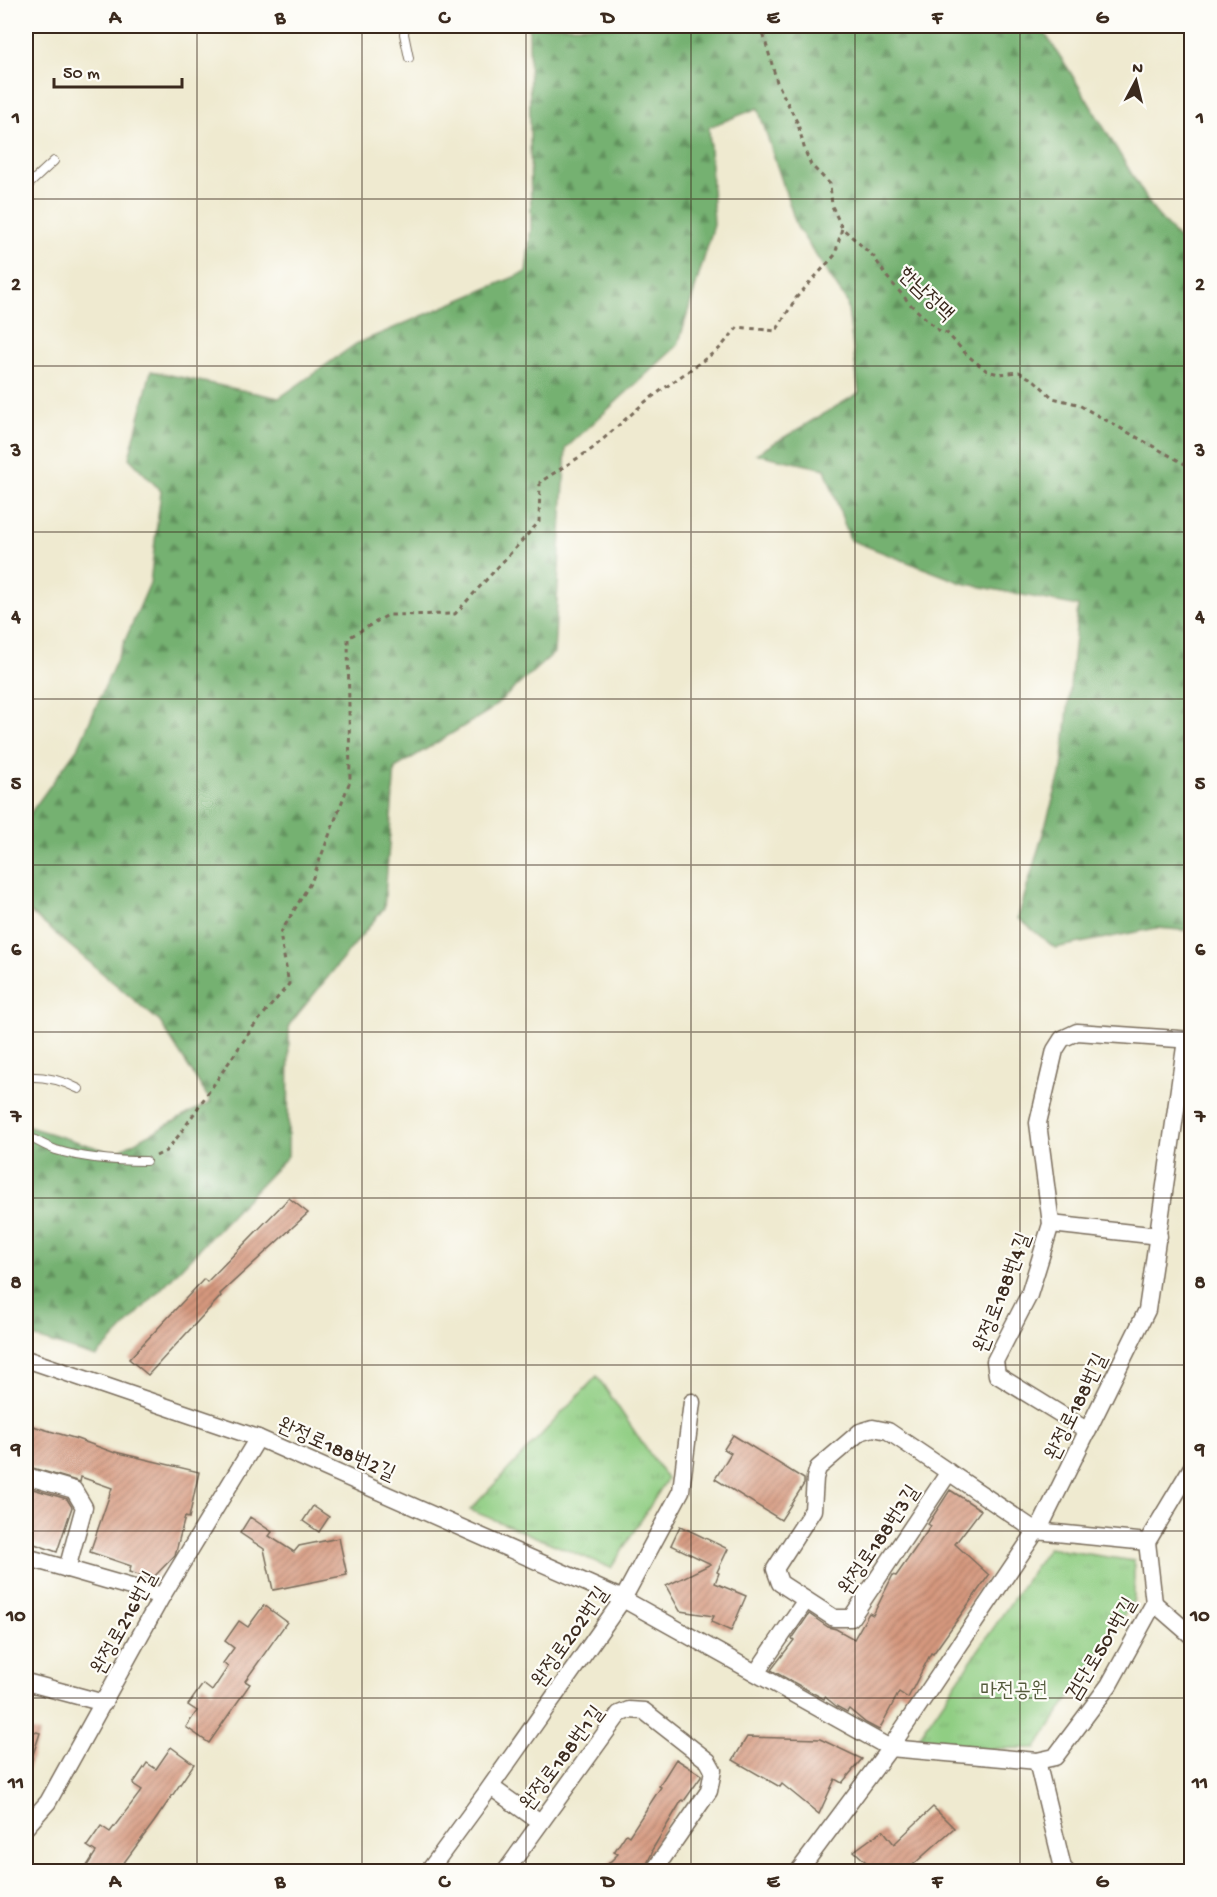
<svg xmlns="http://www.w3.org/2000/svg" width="1217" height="1897" font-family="'Gochi Hand','Poor Story',sans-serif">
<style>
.forest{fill:url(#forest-firs);stroke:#586e48;stroke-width:1.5}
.park{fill:url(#park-tufts);stroke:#667c50;stroke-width:1.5}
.building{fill:url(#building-hatch)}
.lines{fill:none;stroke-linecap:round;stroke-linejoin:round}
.lane-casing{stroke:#7a6d5c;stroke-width:10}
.street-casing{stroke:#7a6d5c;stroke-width:19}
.path{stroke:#7a6d5c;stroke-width:3;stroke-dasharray:4.5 4.5;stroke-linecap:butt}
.lane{stroke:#fff;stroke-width:8}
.street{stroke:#fff;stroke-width:16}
.grid{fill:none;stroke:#3b2a1e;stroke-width:1.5;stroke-opacity:0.55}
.labels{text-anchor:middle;stroke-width:4.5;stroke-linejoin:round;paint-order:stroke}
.street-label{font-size:21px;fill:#3b2a1e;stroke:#fdfcf7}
.park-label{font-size:21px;fill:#545b3c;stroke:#fdfcf7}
.neatline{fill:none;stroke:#3b2a1e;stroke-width:2}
.grid-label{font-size:20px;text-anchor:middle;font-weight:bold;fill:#3b2a1e}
</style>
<defs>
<pattern id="forest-firs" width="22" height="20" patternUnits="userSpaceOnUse" patternTransform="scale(1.5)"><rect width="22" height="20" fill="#74b171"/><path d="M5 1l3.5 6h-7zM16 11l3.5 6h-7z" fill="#60905c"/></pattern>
<pattern id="park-tufts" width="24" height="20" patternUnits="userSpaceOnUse" patternTransform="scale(1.5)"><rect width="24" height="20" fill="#90ce83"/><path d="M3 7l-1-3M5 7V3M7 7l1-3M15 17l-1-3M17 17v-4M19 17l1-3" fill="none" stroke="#7db171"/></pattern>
<pattern id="building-hatch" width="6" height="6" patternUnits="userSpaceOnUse" patternTransform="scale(1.5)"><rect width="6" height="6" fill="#d5987e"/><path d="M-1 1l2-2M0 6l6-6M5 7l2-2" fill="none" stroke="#ae7c67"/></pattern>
</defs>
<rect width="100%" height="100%" fill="#fdfcf7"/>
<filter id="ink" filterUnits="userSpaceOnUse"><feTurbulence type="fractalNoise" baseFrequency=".0167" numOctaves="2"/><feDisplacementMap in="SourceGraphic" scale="12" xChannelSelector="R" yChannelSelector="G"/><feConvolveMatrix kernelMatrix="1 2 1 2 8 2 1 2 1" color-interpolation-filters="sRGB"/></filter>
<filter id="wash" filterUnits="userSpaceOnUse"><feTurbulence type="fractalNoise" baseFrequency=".008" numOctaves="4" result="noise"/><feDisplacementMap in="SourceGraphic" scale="24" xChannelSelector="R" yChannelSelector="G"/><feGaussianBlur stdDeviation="1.35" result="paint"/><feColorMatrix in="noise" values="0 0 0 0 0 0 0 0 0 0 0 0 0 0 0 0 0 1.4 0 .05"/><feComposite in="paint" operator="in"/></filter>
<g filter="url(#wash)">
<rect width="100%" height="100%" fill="#efead0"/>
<!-- forest -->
<polygon class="forest" points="529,26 1040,26 1069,70 1154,211 1191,253 1191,931 1157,928 1055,948 1018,918 1062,769 1078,606 962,583 850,540 825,469 756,454 859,393 847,302 797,227 758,108 709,127 714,225 678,345 566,448 554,653 489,711 395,768 384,908 289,1025 288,1156 96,1357 26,1335 26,1126 114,1153 211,1102 160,1022 29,911 26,905 26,819 79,746 150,583 161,491 129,458 151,371 279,398 356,344 526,272 531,228"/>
<!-- park -->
<g class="park">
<polygon points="597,1376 667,1479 611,1568 470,1510"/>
<polygon points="1048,1548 1134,1561 1134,1600 1036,1748 910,1750"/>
</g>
<g id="blocks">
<!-- building -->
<g class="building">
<polygon points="289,1198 308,1213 220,1294 221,1296 148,1375 129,1359 204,1279 207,1282"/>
<polygon points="26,1424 77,1439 115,1453 115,1452 199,1472 189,1518 185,1517 175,1555 152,1579 129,1572 131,1566 90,1552 112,1488 81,1477 80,1482 26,1466"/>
<polygon points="733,1435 804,1479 804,1484 781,1520 715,1479 731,1453 724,1449"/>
<polygon points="26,1487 67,1499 72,1507 57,1552 26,1541"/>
<polygon points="950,1490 981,1510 955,1544 989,1575 933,1654 931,1653 908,1698 899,1692 879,1730 866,1723 849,1709 847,1712 836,1706 825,1697 824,1699 771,1670 794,1640 792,1639 809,1614 828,1627 836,1629 854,1639 869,1613 873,1615 893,1575 896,1576 931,1526 928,1524"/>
<polygon points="313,1506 329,1517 319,1532 303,1521"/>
<polygon points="250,1517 272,1532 269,1536 294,1552 299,1546 339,1538 347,1575 273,1590 264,1549 240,1533"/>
<polygon points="680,1526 728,1549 717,1572 719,1573 715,1583 746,1596 731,1631 711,1622 714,1616 680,1611 666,1586 711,1564 671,1545"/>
<polygon points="264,1605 287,1622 245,1681 250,1684 209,1743 186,1727 197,1711 188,1705 203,1684 212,1691 228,1667 223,1663 234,1648 225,1641 239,1621 248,1627"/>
<polygon points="26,1729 40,1733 28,1770 26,1770"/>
<polygon points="747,1737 820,1739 862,1759 842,1783 835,1779 819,1814 782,1784 780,1787 733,1760"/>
<polygon points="171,1747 194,1764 154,1822 117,1872 83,1872 96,1852 87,1846 101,1826 110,1832 142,1790 133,1784 147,1763 156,1769"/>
<polygon points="676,1759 701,1775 701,1777 684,1801 682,1800 652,1850 653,1851 643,1872 600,1872 618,1854 614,1852 626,1834 629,1836 661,1787 659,1786"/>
<polygon points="933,1807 954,1828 905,1872 855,1872 866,1862 854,1851 883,1830 894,1844"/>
</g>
</g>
</g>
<g filter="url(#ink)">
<use href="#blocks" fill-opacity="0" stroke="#7a6d5c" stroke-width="1.5"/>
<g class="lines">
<!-- lane casing -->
<g class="lane-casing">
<g id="lane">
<polyline points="405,26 404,34 409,58"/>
<polyline points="26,187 54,161"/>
<path d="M26 1077C45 1076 61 1080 79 1089"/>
<path d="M26 1135C35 1140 45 1146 56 1150 85 1159 115 1161 146 1161"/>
</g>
</g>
<!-- street casing -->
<g class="street-casing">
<g id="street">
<polyline points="1186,1040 1147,1310 1043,1521 890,1748 1037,1761 1055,1757 1109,1685 1154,1603 1147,1542 1192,1467"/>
<polyline points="1051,1224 1159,1236"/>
<polyline points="26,1359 258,1438 623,1599 890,1748 798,1872"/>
<polyline points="1088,1431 997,1375 995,1361 1029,1295 1051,1224 1038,1123 1055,1050 1062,1039 1077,1032 1192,1040"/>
<polyline points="949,1472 851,1618 834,1618 780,1583 775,1569 813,1510 815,1478 818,1468 860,1432 873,1428 888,1431 1036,1531 1147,1542"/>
<polyline points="26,1476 74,1490 84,1507 67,1569"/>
<polyline points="26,1557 162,1596"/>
<polyline points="1154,1603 1192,1636"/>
<polyline points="756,1673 806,1600"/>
<polyline points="26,1682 104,1703"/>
<polyline points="1037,1761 1063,1868 1067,1872"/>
<polyline points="491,1787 540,1822"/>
<polyline points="26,1827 48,1802 162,1596 258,1438"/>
<polyline points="428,1872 486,1793 623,1599 681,1491 692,1402"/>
<polyline points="505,1872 619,1714 629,1710 644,1711 708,1761 713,1770 709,1791 653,1872"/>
</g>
</g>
<!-- path -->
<g class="path">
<polyline points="761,26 777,82 798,124 805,151 811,165 830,184 832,206 842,228 874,257 887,277 911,305 938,330 947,333 967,355 987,371 999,374 1019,372 1035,381 1053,398 1077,404 1192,468"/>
<polyline points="156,1156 166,1151 180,1134 253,1027 289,984 280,934 312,880 350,781 348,638 388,615 455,614 539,522 540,482 592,449 645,402 719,349 738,327 776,331 796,298 835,255 842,228"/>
</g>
<!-- lane -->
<use href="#lane" class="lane"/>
<!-- street -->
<use href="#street" class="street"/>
</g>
</g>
<!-- grid -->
<path class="grid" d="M197 26V1872M362 26V1872M526 26V1872M691 26V1872M855 26V1872M1020 26V1872M26 199H1192M26 366H1192M26 532H1192M26 699H1192M26 865H1192M26 1032H1192M26 1198H1192M26 1365H1192M26 1531H1192M26 1698H1192"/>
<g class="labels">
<!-- street labels -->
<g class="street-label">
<text transform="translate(927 293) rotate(44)" y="7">한남정맥</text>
<text transform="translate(1001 1292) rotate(-69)" y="7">완정로188번4길</text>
<text transform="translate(1075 1406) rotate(-64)" y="7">완정로188번길</text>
<text transform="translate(337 1448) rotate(24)" y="7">완정로188번2길</text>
<text transform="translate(878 1539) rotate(-56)" y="7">완정로188번3길</text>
<text transform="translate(123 1622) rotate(-61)" y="7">완정로216번길</text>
<text transform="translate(569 1636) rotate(-55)" y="7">완정로202번길</text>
<text transform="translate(1100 1648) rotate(-59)" y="7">검단로501번길</text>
<text transform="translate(561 1757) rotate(-53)" y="7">완정로188번1길</text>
</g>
<!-- park labels -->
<g class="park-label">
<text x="1014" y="1696">마전공원</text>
</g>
</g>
<!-- margin -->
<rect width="1217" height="1897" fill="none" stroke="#fdfcf7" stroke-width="66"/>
<!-- north arrow -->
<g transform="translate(1136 81) rotate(7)" stroke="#fdfcf7" stroke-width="4.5" paint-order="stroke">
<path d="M0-4.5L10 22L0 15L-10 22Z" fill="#3b2a1e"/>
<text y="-9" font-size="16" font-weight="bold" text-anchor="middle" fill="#3b2a1e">N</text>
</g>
<!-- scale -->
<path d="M54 78v9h128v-9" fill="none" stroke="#3b2a1e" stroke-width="3"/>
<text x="63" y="78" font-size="18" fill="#3b2a1e" stroke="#fdfcf7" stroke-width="4.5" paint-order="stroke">50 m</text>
<rect x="33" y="33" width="1151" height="1831" class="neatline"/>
<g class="grid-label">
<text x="115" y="23">A</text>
<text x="280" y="23">B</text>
<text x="444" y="23">C</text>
<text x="608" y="23">D</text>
<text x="773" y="23">E</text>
<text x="937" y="23">F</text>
<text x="1102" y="23">G</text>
<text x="16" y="123">1</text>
<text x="1200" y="123">1</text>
<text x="16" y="290">2</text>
<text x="1200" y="290">2</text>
<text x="16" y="456">3</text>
<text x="1200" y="456">3</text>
<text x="16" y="622">4</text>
<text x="1200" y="622">4</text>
<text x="16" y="789">5</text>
<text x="1200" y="789">5</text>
<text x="16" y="955">6</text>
<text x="1200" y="955">6</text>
<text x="16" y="1122">7</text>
<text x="1200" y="1122">7</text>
<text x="16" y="1288">8</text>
<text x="1200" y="1288">8</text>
<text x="16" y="1455">9</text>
<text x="1200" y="1455">9</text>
<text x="16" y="1621">10</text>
<text x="1200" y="1621">10</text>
<text x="16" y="1788">11</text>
<text x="1200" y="1788">11</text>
<text x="115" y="1887">A</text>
<text x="280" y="1887">B</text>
<text x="444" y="1887">C</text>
<text x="608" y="1887">D</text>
<text x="773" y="1887">E</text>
<text x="937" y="1887">F</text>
<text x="1102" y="1887">G</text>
</g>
</svg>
